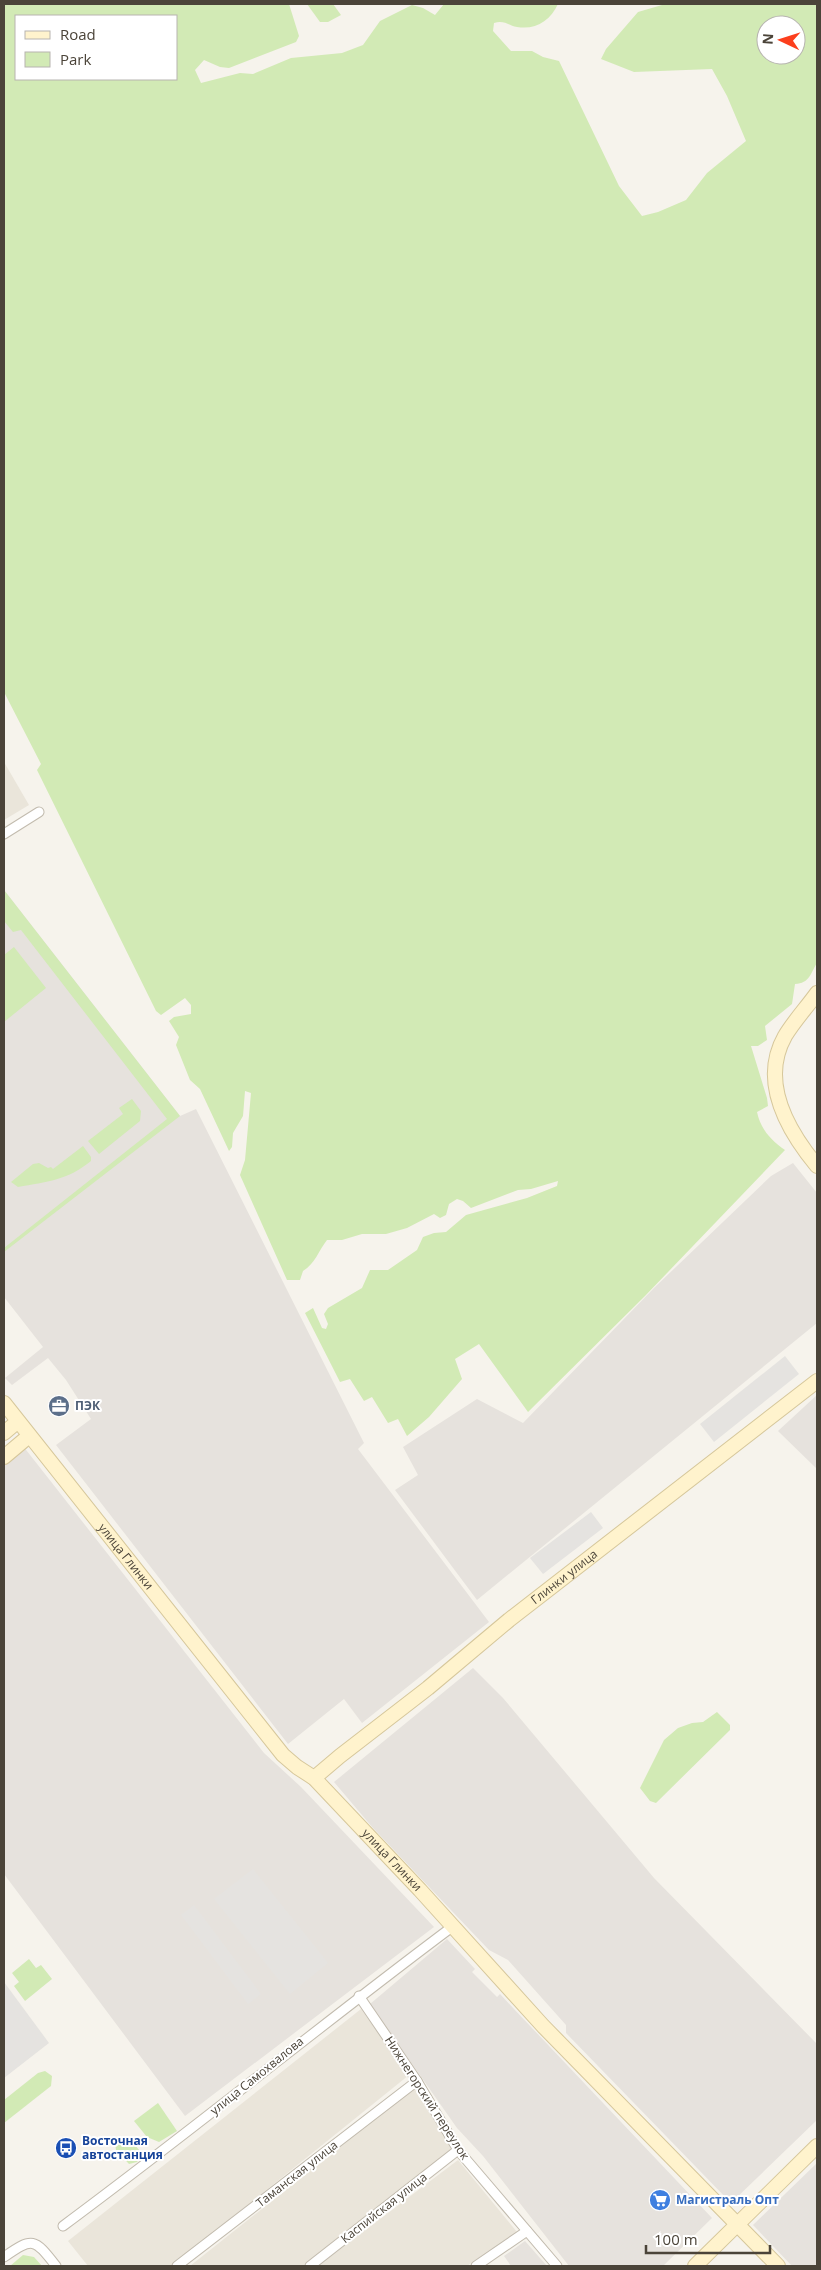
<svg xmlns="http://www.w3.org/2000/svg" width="821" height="2270" font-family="'Open Sans',sans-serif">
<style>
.residential{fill:#eae5da}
.industrial{fill:#e6e2dd}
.green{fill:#d2eab5;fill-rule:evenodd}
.parking{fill:#e5e3e0}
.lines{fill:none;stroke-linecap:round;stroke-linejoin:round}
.minor-casing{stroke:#c2bbae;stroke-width:11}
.secondary-casing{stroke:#d6c79b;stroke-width:16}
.minor{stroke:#fff;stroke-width:9}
.secondary{stroke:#fff3cd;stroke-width:14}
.labels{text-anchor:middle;stroke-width:4;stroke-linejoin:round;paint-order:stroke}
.service-label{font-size:12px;font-weight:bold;fill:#4e5e75;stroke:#fff;text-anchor:start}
.street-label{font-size:12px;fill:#4b4439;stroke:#fff}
.transit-label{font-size:12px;font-weight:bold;fill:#164399;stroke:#fff;text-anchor:start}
.shop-label{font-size:12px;font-weight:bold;fill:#366cbe;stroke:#fff;text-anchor:start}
</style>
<rect width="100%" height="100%" fill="#f6f3ec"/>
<!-- residential -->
<g class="residential">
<polygon points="4,762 29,805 4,820"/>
<polygon points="361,2009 409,2075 172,2266 88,2266 68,2241"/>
<polygon points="414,2088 453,2152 304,2266 190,2266"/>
<polygon points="458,2160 517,2232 467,2266 318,2266"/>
</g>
<!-- industrial -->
<g class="industrial">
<polygon points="4,890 180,1116 196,1109 364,1443 358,1449 489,1622 362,1723 344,1699 288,1744 56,1445 91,1419 66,1380 48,1358 12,1385 5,1378 43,1347 4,1297"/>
<polygon points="793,1163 817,1193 817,1323 477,1600 395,1490 418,1475 403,1447 477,1399 523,1423 654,1288 771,1176"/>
<polygon points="817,1395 817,1469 778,1431"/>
<polygon points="23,1446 264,1753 301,1787 434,1927 185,2116 4,1874 4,1462"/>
<polygon points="473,1668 503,1698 654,1878 817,2044 817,2120 731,2203 566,2033 566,2025 508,1960 489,1950 373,1828 334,1782"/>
<polygon points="447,1939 475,1969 472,1972 497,1997 500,1994 514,2009 712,2218 663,2266 569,2266 483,2156 457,2128 370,2004"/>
<polygon points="817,2163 817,2266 792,2266 753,2225"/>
<polygon points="525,2241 547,2266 511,2266 504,2256"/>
</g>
<!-- green -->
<g class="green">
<path d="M4 4H289L299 36 296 42 229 68 220 67 204 60 195 70 201 83 240 73 253 74 291 58 342 53 363 45 380 21 412 5 423 8 435 15 444 4H558C550 21 536 30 517 27 508 25 504 20 494 23L493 31 511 51H532L543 57 559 61 619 186 642 216 658 212 686 200 707 173 746 141 727 96 712 69 634 72 601 59 606 49 638 12 662 5 817 4V963C810 974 810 983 795 984L792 1004 765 1026 767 1040 758 1046H751L767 1098 768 1106 757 1112C761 1130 771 1140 785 1150L645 1296 528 1412 479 1344 455 1359 462 1379 429 1417 407 1436 398 1419 388 1423 372 1397 364 1401 350 1379 340 1382 305 1313 313 1308 322 1328 326 1329 328 1324 324 1314 328 1308 362 1288 370 1270H388L417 1250 423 1237 434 1233 446 1232 466 1215 527 1198 557 1186 558 1181 531 1189 518 1190 471 1208 463 1201 457 1199 449 1204 446 1215 440 1218 434 1214 407 1228 386 1234H362L342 1240H327C319 1250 315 1264 303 1271L300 1280H287L240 1175 245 1160 251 1093 245 1091 243 1116 233 1133 232 1147 229 1151 200 1089 190 1080 176 1045 179 1037 169 1021 174 1017 191 1014V1005L185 998 161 1015 156 1011 37 770 41 764 4 692ZM16 16H176V79H16ZM766 25H796V55H766Z"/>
<polygon points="307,4 333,4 341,15 328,22 320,22"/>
<polygon points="4,890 180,1116 4,1252 4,1248 167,1119 21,930 13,932 4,921"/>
<polygon points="14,947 46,988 4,1022 4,955"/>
<polygon points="132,1099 141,1111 140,1121 99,1154 88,1141 123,1114 119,1108"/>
<path d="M83 1146 91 1157V1161C68 1180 47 1182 18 1187L11 1182 33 1164 39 1163 48 1168 51 1167 53 1169Z"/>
<polygon points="717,1712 730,1725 730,1730 656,1803 650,1801 640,1788 664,1740 678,1728 692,1723 703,1722"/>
<polygon points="29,1959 36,1968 41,1965 52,1979 25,2001 14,1986 19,1982 12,1973"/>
<polygon points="45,2071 52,2076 51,2086 4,2123 4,2100 38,2073"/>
<polygon points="158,2103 177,2131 159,2142 147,2137 134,2121"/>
<polygon points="119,2137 129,2138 140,2151 141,2156 137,2162 129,2164 116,2150 115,2142"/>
<polygon points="23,2255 34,2257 42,2266 10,2266"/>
</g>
<!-- parking -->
<g class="parking">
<polygon points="785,1356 799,1374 714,1442 700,1424"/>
<polygon points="591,1512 603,1528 543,1574 530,1558"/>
<polygon points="253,1869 328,1963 290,1994 214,1899"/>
<polygon points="194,1905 261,1994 248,2004 181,1915"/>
<polygon points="4,1982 49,2043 4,2078"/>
</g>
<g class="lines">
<!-- minor casing -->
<g class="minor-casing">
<g id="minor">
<polyline points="4,834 39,812"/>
<polyline points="359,1996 417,2081 458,2150 557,2266"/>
<path d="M63 2226C194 2129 321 2025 452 1927"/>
<path d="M4 2257C33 2237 34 2238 56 2266"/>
<polyline points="177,2266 417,2081"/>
<polyline points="310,2266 458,2150"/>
<polyline points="476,2266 527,2231"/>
</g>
</g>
<!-- secondary casing -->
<g class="secondary-casing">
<g id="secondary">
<path d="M817 993C807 1007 794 1021 785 1036 759 1082 788 1131 817 1166"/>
<path id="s1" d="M4 1403 283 1755 297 1767 314 1778 420 1890 543 2026 778 2266"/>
<polyline points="4,1433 17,1422"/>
<polyline points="4,1457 29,1436"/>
<path id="s2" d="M314 1778 340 1756 428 1688 509 1620 817 1381"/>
<polyline points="695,2266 817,2146"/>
</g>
</g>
<!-- minor -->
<use href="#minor" class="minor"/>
<!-- secondary -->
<use href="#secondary" class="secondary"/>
</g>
<!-- icons -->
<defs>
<g id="office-disc" transform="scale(1.125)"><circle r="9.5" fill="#5c6f8a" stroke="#fff"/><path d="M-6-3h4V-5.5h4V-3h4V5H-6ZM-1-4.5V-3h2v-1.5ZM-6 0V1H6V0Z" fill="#fff"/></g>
<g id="bus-disc" transform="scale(1.125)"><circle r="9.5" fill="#1a4fb4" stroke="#fff"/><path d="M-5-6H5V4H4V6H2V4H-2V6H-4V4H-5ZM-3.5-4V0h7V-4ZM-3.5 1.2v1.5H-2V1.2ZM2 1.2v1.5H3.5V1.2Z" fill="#fff"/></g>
<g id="supermarket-disc" transform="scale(1.125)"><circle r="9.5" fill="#3f7fe0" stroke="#fff"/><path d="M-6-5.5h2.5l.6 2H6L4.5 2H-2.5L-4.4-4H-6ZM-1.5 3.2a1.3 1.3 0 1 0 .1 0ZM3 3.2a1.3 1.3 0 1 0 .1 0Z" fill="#fff"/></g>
</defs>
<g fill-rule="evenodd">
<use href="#office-disc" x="59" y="1406"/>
<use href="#bus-disc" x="66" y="2148"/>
<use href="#supermarket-disc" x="660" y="2200"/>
</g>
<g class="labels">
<!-- service labels -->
<g class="service-label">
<text x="75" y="1410">ПЭК</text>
</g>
<!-- street labels -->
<g class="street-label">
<text dy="4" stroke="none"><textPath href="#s1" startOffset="196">улица Глинки</textPath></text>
<text dy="4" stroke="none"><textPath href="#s2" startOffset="321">Глинки улица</textPath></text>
<text dy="4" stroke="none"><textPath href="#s1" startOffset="601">улица Глинки</textPath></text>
<text transform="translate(257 2076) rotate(-39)" y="4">улица Самохвалова</text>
<text transform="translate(427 2098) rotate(57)" y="4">Нижнегорский переулок</text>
<text transform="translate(297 2174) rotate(-38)" y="4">Таманская улица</text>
<text transform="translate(384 2208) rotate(-38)" y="4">Каспийская улица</text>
</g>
<!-- transit labels -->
<g class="transit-label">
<text x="82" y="2145">Восточная<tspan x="82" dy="14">автостанция</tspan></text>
</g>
<!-- shop labels -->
<g class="shop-label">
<text x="676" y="2204">Магистраль Опт</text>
</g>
</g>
<!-- border -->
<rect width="821" height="2270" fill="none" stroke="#4b4439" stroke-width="10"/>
<!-- legend -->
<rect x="15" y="15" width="162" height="65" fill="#ffffff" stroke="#b7b4b0"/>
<rect x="25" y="31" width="25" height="8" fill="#fff3cd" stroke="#b7b4b0"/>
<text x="60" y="40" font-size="15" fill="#4b4439">Road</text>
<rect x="25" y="52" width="25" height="15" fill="#d2eab5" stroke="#b7b4b0"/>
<text x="60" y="65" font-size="15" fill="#4b4439">Park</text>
<!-- north arrow -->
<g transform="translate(781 40) rotate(274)"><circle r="24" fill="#ffffff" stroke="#b7b4b0"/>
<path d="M0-4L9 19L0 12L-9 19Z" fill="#fc3f1d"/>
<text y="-8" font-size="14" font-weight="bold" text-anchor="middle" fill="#4b4439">N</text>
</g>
<!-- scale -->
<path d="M646 2245v8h124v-8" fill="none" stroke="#4b4439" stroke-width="2.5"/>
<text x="654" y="2245" font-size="15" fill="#4b4439" stroke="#ffffff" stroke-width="4" paint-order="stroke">100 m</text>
</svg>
